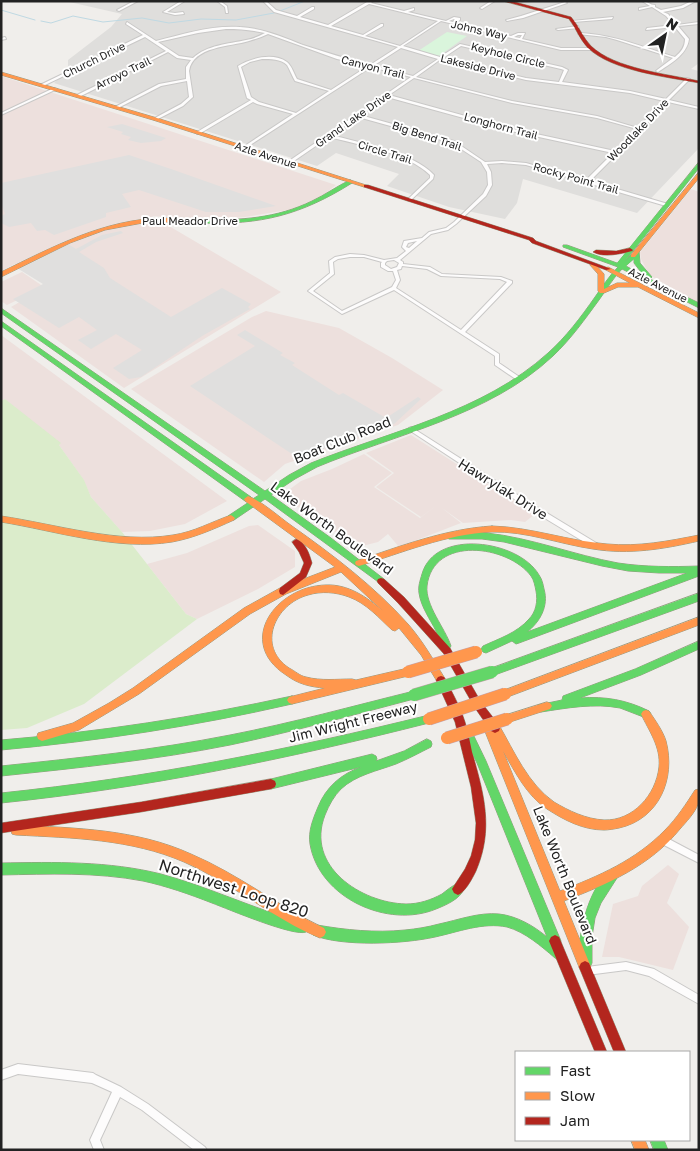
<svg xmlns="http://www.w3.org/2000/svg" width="700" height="1151" font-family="'Golos Text',sans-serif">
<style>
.residential{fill:#dfdedc}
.commercial{fill:#ede0dd}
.grass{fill:#dbeccb}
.park{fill:#daf5dc}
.parking{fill:#e0dfde}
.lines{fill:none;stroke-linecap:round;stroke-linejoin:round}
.stream{stroke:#bfd9e3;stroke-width:1}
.street-casing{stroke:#c9c8c7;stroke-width:2}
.fast-casing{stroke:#979a82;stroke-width:1}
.slow-casing{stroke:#979a82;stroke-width:1}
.jam-casing{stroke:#979a82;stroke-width:1}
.street{fill:#fdfcfc;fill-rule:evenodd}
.fast{fill:#63d668;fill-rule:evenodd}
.slow{fill:#ff974d;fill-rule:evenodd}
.jam{fill:#b3261e;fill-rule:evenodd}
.fast-bridge-casing{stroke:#c5a2ab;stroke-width:13;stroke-linecap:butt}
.slow-bridge-casing{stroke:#c5a2ab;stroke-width:13;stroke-linecap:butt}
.fast-bridge{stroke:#63d668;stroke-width:12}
.slow-bridge{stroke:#ff974d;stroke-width:12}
.labels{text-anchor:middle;stroke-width:4;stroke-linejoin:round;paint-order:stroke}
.far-street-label{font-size:11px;fill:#222;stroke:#fff}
.street-label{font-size:14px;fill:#222;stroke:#fff}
.near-street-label{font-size:16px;fill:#222;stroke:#fff}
</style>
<rect width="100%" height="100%" fill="#f0eeeb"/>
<!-- residential -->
<polygon class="residential" points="65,1 699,1 699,63 691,69 699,71 699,148 637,213 523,179 517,203 505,219 449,207 387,186 399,174 336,153 317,166 54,83 68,69 68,60 111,27 122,14"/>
<!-- commercial -->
<g class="commercial">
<polygon points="1,76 336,185 321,197 294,209 245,217 204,219 152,216 281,292 124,388 11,307 47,286 15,264 1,271"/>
<polygon points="691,189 699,192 699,303 656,279 649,274 641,259 640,252"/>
<polygon points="22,272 44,287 7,305 1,301 1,282"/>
<polygon points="266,311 339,328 392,358 443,390 398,425 285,464 264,482 131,389 252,317"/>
<polygon points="1,335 227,501 185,524 150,531 122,532 91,497 83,479 59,445 5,399 1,401"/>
<polygon points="411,435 535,514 525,522 511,520 463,523 442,508 461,523 399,547 388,534 378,542 358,547 283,497 286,492 301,481 332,469 364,454 392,473 374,487 420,518 437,505 421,517 376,487 394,473 366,453"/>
<polygon points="258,525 295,551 295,567 258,589 197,619 186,614 147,564 187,553 249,526"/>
<polygon points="668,865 679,874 667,903 689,927 673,970 619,957 602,957 613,904 638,896 642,886"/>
</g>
<!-- grass -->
<polygon class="grass" points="5,399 61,443 59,445 84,480 91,497 122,532 186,614 197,619 84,704 27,728 1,730 1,401"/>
<!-- park -->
<polygon class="park" points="447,32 467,36 439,56 418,51"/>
<!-- parking -->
<g class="parking">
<polygon points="122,124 166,138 161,141 141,143 128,140 131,137 121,134 123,132 107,127"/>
<polygon points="129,155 171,169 276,206 239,212 206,212 139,190 122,194 131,207 106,213 106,217 54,235 45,230 37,231 31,223 9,227 1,223 1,216 5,214 1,203 1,183"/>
<polygon points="121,231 123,233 96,242 79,252 104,268 110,278 171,317 222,288 251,304 248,307 250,309 202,336 141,377 129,379 113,368 142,350 116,334 91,349 78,340 97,330 79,317 59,328 13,299 43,284 17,268 68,244 76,249 102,235"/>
<polygon points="245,330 283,353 280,355 295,363 292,365 339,395 343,393 386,418 418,397 421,399 394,424 298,458 190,386 255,346 237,335"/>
</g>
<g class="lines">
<!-- stream -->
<g class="stream">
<polyline points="1,10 35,20"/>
<polyline points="280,11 305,1"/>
<polyline points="41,21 51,23 73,16 103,22 142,18 169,23 201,19 236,20 274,13"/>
</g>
<!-- street casing -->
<g class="street-casing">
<g id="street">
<polygon points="134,1 138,1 119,11 117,10"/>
<polygon points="181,1 185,1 167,12 175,13 183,12 184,14 175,15 163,12"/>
<polygon points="217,1 220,1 227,6 228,13 226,13 225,7"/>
<path d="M263 1H266L276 10 297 16 312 7H314V9L300 17 328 25 367 2 373 1 371 3 404 11 414 8V10L408 12 446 21 454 17 460 18V20L456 23 511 36 518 33H525L522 39 561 48H592L591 50H561L441 21 403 46 440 57 460 44 562 67 568 70 562 82 630 91 666 99 687 78 690 79 669 100 699 107V109L668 102 618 152V154H617L590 181 668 204V206H666L526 165 502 163 487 164 491 172 492 185 486 196 456 224 448 230 431 234 400 260 403 262V264L430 267 442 274 501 277 512 281V283L465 332 499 354V363L521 378V380H517L495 365V356L394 290 342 314 308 291 330 273 329 261 335 257 350 254 364 255 384 260 397 258 406 251 402 247 404 241 422 238 429 232 446 228 454 222 483 194 488 185 487 172 481 162 452 143 358 117 331 135C361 143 413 152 434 175L433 179 410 201 407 200 430 178V175C408 153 359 145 329 137L291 163H289V161L411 77 371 67 244 149H243V147L293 114 257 104 253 102 199 134H197V132L251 100 247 98 238 66C251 58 273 52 287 62 292 66 294 74 297 79L331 90 368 66 337 59 268 34C262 37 256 39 249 41 230 47 193 46 189 71L193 97 183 106 156 120 153 119 181 104 189 97 187 81 161 86 118 108 115 107 159 84 186 79V67L191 60 177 58 168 52 79 97H77V95L166 51 145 37 43 86 40 85 143 35 126 24 127 22 156 41C183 34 212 25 240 27 262 28 283 37 303 45 325 52 347 59 370 65L398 47 274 12ZM369 4 438 21 400 46 365 36 383 26V24H381L363 35 331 26ZM454 19H457L453 22 449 21ZM226 29C240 29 252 30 265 33 259 36 253 39 246 40 228 44 207 45 193 58L179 56 158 42 198 33ZM518 35H522L520 38 514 37ZM461 46 561 69 564 70 559 82 526 78 443 58ZM401 48 438 59 413 76 373 66ZM262 59C270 59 281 59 287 65 290 70 292 76 295 81L329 91 296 113 259 102 251 97 241 67 250 62ZM441 59 526 80 630 93 664 101 638 128 597 116 512 101 416 77ZM414 78 512 103 597 118 637 129 615 151 513 129 389 95ZM387 97 511 131 613 153 586 180 526 163 502 161 485 162 454 141 360 115ZM417 241 409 248 406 247 408 243ZM350 257H364L382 262 381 263V267L388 271H393L396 280 392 287 342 311 313 291 334 274 333 262 338 259ZM394 260 399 263 397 267 391 269 385 265V263L387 261ZM402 266 427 269 441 276 500 279 507 282 461 330 396 288 400 280 397 270 401 269Z"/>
<polygon points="491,1 495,1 482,9 480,8"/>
<path d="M642 1C647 1 650 5 655 5V7L661 10 681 6 692 1H696L683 8 663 12 668 14 677 25 699 22V24L678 26 689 39C687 55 670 64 658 72L656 71 657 70 673 58 617 40 606 37 578 34 580 33C616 35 642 47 675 57 681 52 685 47 685 39L675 27 646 30 647 28 674 25 666 16 652 7 639 10V8L650 6Z"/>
<polygon points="565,2 567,3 523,18 507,21 506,20 521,16"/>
<polygon points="613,17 612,19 573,22 572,21"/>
<polygon points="578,26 579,28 558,30 556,29"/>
<polygon points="5,37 6,39 1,40 1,38"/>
<polygon points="54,88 57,89 1,115 1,113"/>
<polygon points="411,427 532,504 598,544 599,546 598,548 594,548 528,508 409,430 408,429 409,428"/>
<polygon points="665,837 699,855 699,863 662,844 661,841 662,838"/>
<polygon points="626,962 654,969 699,995 699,1004 649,976 626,970 587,975 584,974 583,971 584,968 587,967"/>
<polygon points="18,1064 93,1073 96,1075 121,1087 148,1104 205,1147 207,1150 194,1150 142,1110 120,1097 100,1140 104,1150 94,1150 90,1140 112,1092 92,1083 18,1074 1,1080 1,1070"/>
</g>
</g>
<!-- fast casing -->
<g class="fast-casing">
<g id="fast">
<path d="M699 162V168L625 261 631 255 634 254 635 251H639L640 263 652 277 650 279 699 303V308L622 269C613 278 607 289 599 300 585 319 571 339 553 356 489 416 396 434 317 467L295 479 271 495 331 538 384 579 385 581 384 583 381 584 265 499 234 520H228L227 518 228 516 249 502 245 501 1 326V321L251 497V500L259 495 1 313V308L265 491 289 475 311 463C391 431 483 412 548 353 566 337 581 317 595 297 602 287 609 276 618 267L563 247V245H567L617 263ZM634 259V263L644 276 626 266Z"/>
<path d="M350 180 352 181V183C301 215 261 225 201 223L198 221 201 219C240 221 277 218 312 201 325 195 337 186 350 180Z"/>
<path d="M449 533C462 533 475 531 487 533 532 538 574 555 618 563 645 567 672 567 699 566V576L519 643 516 644 512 641 486 653 483 652 481 649 483 646C498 639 517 633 529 619 536 612 538 601 536 591 535 586 534 580 531 576 508 545 433 535 427 586 425 605 445 628 451 646L449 649 446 650 443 649C440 643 438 637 436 631 430 619 421 607 419 593 418 586 420 581 422 574 435 528 519 540 539 575 542 579 543 584 544 589 549 606 540 622 527 632L687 573H659L628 571 602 566 504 542 482 539H449L445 536Z"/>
<polygon points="699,593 699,601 492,676 489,675 487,672 489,669"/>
<path d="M699 641V649L641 675 580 698C605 696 627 700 649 711L651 714 649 717 646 718C637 715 629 711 620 708 594 703 567 708 541 712L538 711 536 708 538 705 562 700 563 696 635 669Z"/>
<path d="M414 691 417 692 419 695 417 698 414 699C353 715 292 732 230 745 155 760 78 768 1 776V766C78 758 154 750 230 735 292 723 353 706 414 691Z"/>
<path d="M292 696 295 697 297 700 295 703 292 704C196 726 99 741 1 750V740C99 732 196 717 292 696Z"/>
<path d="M429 715 433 716 434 719 433 722 429 723C287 759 147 788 1 803V793C147 778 287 750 429 715Z"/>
<path d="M467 728 471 730 486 761 561 941 558 946 563 950 565 954 563 958 559 960 555 958C541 946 525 932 507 927 483 922 458 932 435 937 404 944 342 947 313 935L311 931 313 927 317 925C346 930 375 933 405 930 416 929 428 927 439 924 458 920 479 912 499 914 517 916 534 926 547 937L477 763 462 733 463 730Z"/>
<path d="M427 739 431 741 432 744 431 747C419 753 408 759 396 764 377 771 356 775 341 789 334 796 329 805 325 815 305 866 361 903 406 904 419 904 431 900 442 894 447 890 452 886 458 883L462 885 464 889C460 899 446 905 436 909 388 929 319 898 310 844 308 831 313 819 318 807 326 787 341 774 361 767L271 789 267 787 266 784 267 781 271 779 372 754 376 756 377 759 376 761 404 751Z"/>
<path d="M1 863C55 862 109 861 161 874 209 887 254 909 302 922L306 924 308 928 306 932C294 937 228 909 212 903 189 894 166 886 143 881 96 872 48 874 1 875Z"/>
<path d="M611 872 615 874 617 878 601 903 595 918 592 937V963L590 967 586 969 582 967C573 946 589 882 611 872Z"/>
<polygon points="650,1140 664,1140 668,1150 654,1150"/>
</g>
</g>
<!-- slow casing -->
<g class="slow-casing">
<g id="slow">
<polygon points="1,72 157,118 369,186 364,187 153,120 1,75"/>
<polygon points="699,172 699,178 635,257 631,257 631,255"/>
<path d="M163 218 201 219 204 221 201 223 148 222 105 230 70 243 1 277V272C53 247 104 219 163 218Z"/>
<polygon points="593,263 595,264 604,274 604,289 617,283 630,283 606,270 606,268 608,267 699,313 699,318 638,287 618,287 604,293 600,293 598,291 598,274 590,265"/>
<path d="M248 496C262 501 279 517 292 526 333 555 374 586 408 624 422 640 433 659 444 677L446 680 444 683 441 684 438 683 421 655 399 628 395 631 392 630C379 618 366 603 349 597 336 592 321 591 308 595 275 604 256 646 289 668 295 671 300 676 306 677 321 681 337 679 352 679L356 680 408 668 411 669 413 672 411 675 408 676 292 704 289 703 287 700 289 697 325 688C310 687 298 684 286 675 235 642 276 586 326 585 348 584 367 597 383 611L341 572 286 594 250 614 139 694 79 730 42 741 38 739 37 736 38 733 73 723 109 703 133 688 244 608 280 588 335 567 245 501 244 499Z"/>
<path d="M231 515 235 518 234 520C214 529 194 538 172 542 117 551 56 531 1 522V516C55 524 119 544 173 535 194 532 211 522 231 515Z"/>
<path d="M492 526C531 527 568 541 607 544 638 547 669 541 699 535V541C664 549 629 555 593 549 559 544 526 531 492 532 446 534 402 553 359 566L356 565 355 563 356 561C401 546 445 529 492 526Z"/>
<polygon points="699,617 699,625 505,698 502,697 500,694 502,691"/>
<polygon points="547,702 550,703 552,706 550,709 507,723 503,722 502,719 503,716"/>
<path d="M646 710 649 711C655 720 663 731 666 741 676 779 659 819 619 828 614 829 608 830 604 830 583 830 564 820 547 809 527 796 515 772 503 751L560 891C599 876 636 860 665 830 677 818 686 804 695 790L699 789C699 794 700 800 698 804 695 813 686 822 680 829 650 866 608 884 564 901L591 967 589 971 585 973 581 971 579 967 482 724 483 721 487 720 491 721 492 725 495 723 499 725C514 751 528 784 554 802 569 811 586 819 604 820 633 821 656 795 659 767 661 747 649 731 641 714L643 711Z"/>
<path d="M16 825C76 828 136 829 191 854 238 874 278 906 324 928L326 932 324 936 320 938C272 918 232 883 184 862 131 839 73 838 16 835L12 834 11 830 12 826Z"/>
<polygon points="631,1140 645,1140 649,1150 635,1150"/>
</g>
</g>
<!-- jam casing -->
<g class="jam-casing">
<g id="jam">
<path d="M503 1H511L571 17C579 26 583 38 591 46 615 69 668 74 699 81V83C667 77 612 71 588 48 580 40 576 28 569 19Z"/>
<polygon points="364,185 368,185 533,238 536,241 611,269 606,270 532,243 529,240 364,187"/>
<path d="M630 248 633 250 632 251C620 254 604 258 593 252L596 250 616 251Z"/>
<path d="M296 539C306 543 309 553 312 563L306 577 283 595 280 594 279 591 280 588 300 573 304 563 299 552 292 542Z"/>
<polygon points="381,578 384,579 404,597 450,648 481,702 499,725 500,728 499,731 495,733 491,731 475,708 444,654 398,603 378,583 377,581 378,579"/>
<path d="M441 676 444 677C452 692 460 706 465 722 468 732 470 742 472 752 484 794 494 829 476 871 472 879 466 891 458 895L454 893 452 889 465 869 471 856 475 840 476 823 471 787 455 722 436 680 438 677Z"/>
<polygon points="271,779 275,781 276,784 275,787 271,789 141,812 1,833 1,823 141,802"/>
<polygon points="555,935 559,937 607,1052 595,1052 549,941 551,937"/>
<polygon points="585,961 589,963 626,1052 614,1052 579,967 581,963"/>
</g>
</g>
<!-- street -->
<use href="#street" class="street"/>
<!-- fast -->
<use href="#fast" class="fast"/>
<!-- slow -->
<use href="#slow" class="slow"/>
<!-- jam -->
<use href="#jam" class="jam"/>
<!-- fast-bridge casing -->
<g class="fast-bridge-casing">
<polyline id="fast-bridge" points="414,695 492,672"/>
</g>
<!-- slow-bridge casing -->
<g class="slow-bridge-casing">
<g id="slow-bridge">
<polyline points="408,672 476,652"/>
<polyline points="429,719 505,694"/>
<polyline points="447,738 507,719"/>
</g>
</g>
<!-- fast-bridge -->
<use href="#fast-bridge" class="fast-bridge"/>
<!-- slow-bridge -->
<use href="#slow-bridge" class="slow-bridge"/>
</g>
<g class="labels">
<!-- far-street labels -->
<g class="far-street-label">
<text transform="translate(479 30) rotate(13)" y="4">Johns Way</text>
<text transform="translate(508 55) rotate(14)" y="4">Keyhole Circle</text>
<text transform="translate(94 60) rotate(-26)" y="4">Church Drive</text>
<text transform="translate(373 67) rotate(14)" y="4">Canyon Trail</text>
<text transform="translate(478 67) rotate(14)" y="4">Lakeside Drive</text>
<text transform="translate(123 73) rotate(-26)" y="4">Arroyo Trail</text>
<text transform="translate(353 119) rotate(-35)" y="4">Grand Lake Drive</text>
<text transform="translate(501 126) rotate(15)" y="4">Longhorn Trail</text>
<text transform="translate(638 130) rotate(-46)" y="4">Woodlake Drive</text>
<text transform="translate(427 136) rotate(18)" y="4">Big Bend Trail</text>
<text transform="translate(385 152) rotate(17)" y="4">Circle Trail</text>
<text transform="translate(266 155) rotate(18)" y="4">Azle Avenue</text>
<text transform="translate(576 178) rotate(16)" y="4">Rocky Point Trail</text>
<text x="190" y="225">Paul Meador Drive</text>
<text transform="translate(658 285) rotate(27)" y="4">Azle Avenue</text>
</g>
<!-- street labels -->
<g class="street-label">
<text transform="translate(342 440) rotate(-22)" y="5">Boat Club Road</text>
<text transform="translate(503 489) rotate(32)" y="5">Hawrylak Drive</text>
<text transform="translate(332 528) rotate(36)" y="5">Lake Worth Boulevard</text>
<text transform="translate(353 722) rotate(-14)" y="5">Jim Wright Freeway</text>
<text transform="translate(565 875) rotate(68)" y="5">Lake Worth Boulevard</text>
</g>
<!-- near-street labels -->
<g class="near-street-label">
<text transform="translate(234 888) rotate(18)" y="6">Northwest Loop 820</text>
</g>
</g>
<!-- border -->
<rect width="700" height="1151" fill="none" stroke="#222222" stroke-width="5"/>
<!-- legend -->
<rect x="515" y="1051" width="175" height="90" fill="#ffffff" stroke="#a7a7a7"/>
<rect x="525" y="1067" width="25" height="8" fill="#63d668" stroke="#a7a7a7"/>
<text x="560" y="1076" font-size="15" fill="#222222">Fast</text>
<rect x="525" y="1092" width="25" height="8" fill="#ff974d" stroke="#a7a7a7"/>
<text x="560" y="1101" font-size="15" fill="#222222">Slow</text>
<rect x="525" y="1117" width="25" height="8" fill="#b3261e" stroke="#a7a7a7"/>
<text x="560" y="1126" font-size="15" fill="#222222">Jam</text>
<!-- north arrow -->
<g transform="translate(665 35) rotate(33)" stroke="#ffffff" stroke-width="4" paint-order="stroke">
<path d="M0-4L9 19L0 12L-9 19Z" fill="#222222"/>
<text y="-8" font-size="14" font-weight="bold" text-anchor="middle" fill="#222222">N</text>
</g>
</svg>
